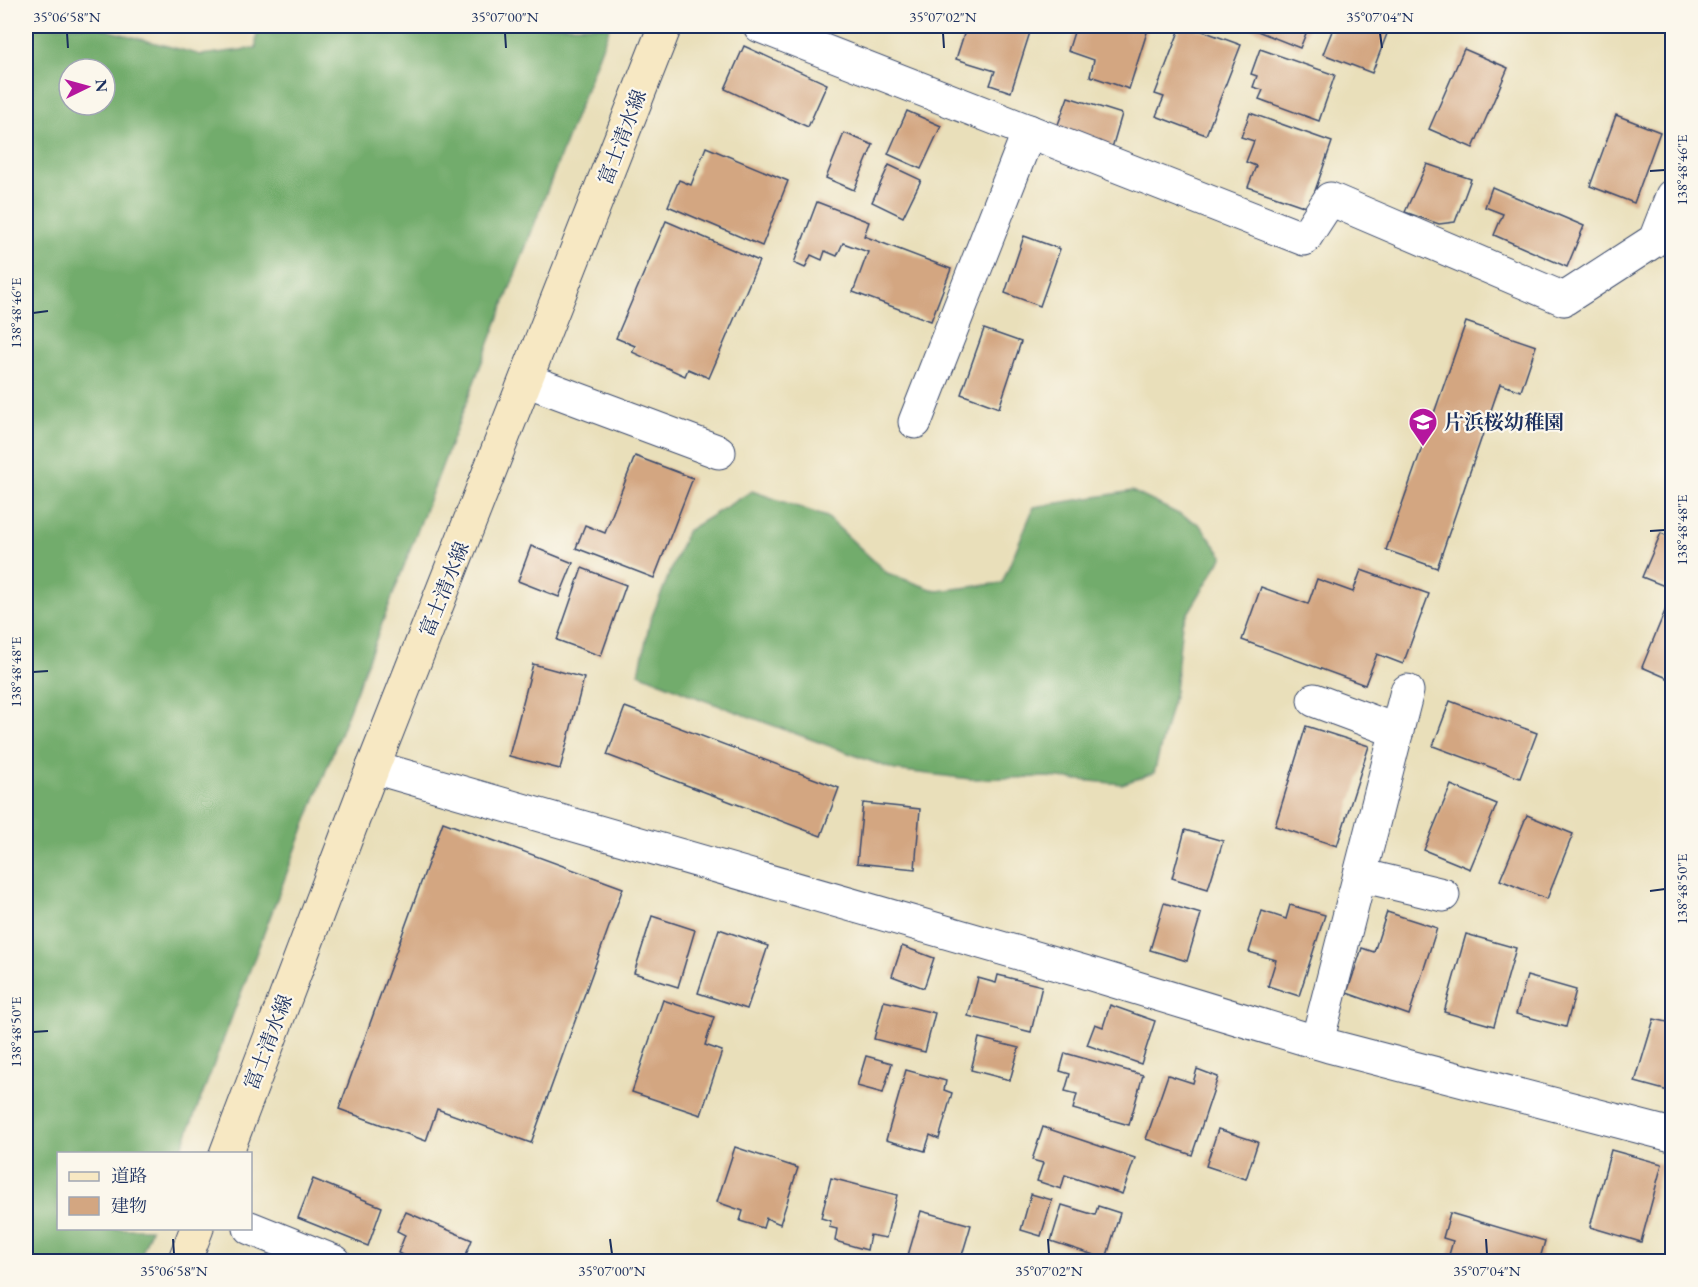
<svg xmlns="http://www.w3.org/2000/svg" width="1698" height="1287" font-family="'EB Garamond','Noto Serif JP',serif">
<style>
.forest{fill:#72ac6c;stroke:#466e65;stroke-width:1.5;fill-rule:evenodd}
.building{fill:#d3a681}
.lines{fill:none;stroke-linecap:round;stroke-linejoin:round}
.minor-casing{stroke:#3a496c;stroke-width:35}
.secondary-casing{stroke:#3a496c;stroke-width:35}
.minor{stroke:#fff;stroke-width:33}
.secondary{stroke:#f7e8c3;stroke-width:33}
.ticks{fill:none;stroke:#1b2f5e;stroke-width:2}
.labels{text-anchor:middle;stroke-width:4.5;stroke-linejoin:round;paint-order:stroke}
.street-label{font-size:20px;fill:#1b2f5e;stroke:#fbf7ec}
.poi-label{font-size:20px;font-weight:bold;fill:#1b2f5e;stroke:#fbf7ec;text-anchor:start}
.neatline{fill:none;stroke:#1b2f5e;stroke-width:2}
.ticks-label{font-size:15px;text-anchor:middle;fill:#1b2f5e}
</style>
<rect width="100%" height="100%" fill="#fbf7ec"/>
<filter id="ink" filterUnits="userSpaceOnUse"><feTurbulence type="fractalNoise" baseFrequency=".0167" numOctaves="2"/><feDisplacementMap in="SourceGraphic" scale="12" xChannelSelector="R" yChannelSelector="G"/><feConvolveMatrix kernelMatrix="1 2 1 2 8 2 1 2 1" color-interpolation-filters="sRGB"/></filter>
<filter id="wash" filterUnits="userSpaceOnUse"><feTurbulence type="fractalNoise" baseFrequency=".008" numOctaves="4" result="noise"/><feDisplacementMap in="SourceGraphic" scale="24" xChannelSelector="R" yChannelSelector="G"/><feGaussianBlur stdDeviation="1.35" result="paint"/><feColorMatrix in="noise" values="0 0 0 0 0 0 0 0 0 0 0 0 0 0 0 0 0 1.4 0 .05"/><feComposite in="paint" operator="in"/></filter>
<g filter="url(#wash)">
<rect width="100%" height="100%" fill="#e9dfba"/>
<!-- forest -->
<g class="forest">
<path d="M26 26H103V29L201 55 256 48 257 26H610L180 1153 58 1154V1228L151 1229 139 1261H26ZM69 69H105V105H69Z"/>
<polygon points="752,491 827,517 887,573 937,591 1002,583 1034,507 1132,491 1199,524 1223,556 1182,623 1175,691 1154,773 1122,784 1047,777 970,779 895,770 701,699 639,673 650,621 687,531"/>
</g>
<g id="blocks">
<!-- building -->
<g class="building">
<polygon points="982,26 1032,26 1011,92 990,85 995,71 956,59 966,28 979,33"/>
<polygon points="1076,26 1149,26 1129,89 1090,76 1094,60 1068,51"/>
<polygon points="1181,26 1189,26 1241,45 1206,135 1156,116 1164,97 1155,94"/>
<polygon points="1251,26 1309,26 1300,48 1250,28"/>
<polygon points="1334,26 1390,26 1372,73 1323,54"/>
<polygon points="744,46 827,84 808,127 725,89"/>
<polygon points="1260,49 1335,75 1319,121 1259,99 1263,90 1253,87 1257,76 1251,74"/>
<polygon points="1464,49 1508,68 1473,148 1429,129"/>
<polygon points="1068,97 1122,114 1112,148 1056,130"/>
<polygon points="907,111 941,126 921,169 888,154"/>
<polygon points="1250,113 1332,142 1309,208 1248,187 1256,166 1246,162 1254,141 1241,137"/>
<polygon points="1616,115 1660,132 1634,203 1590,186"/>
<polygon points="844,133 873,145 854,190 826,178"/>
<polygon points="706,147 788,181 762,246 668,206 679,180 691,185"/>
<polygon points="1427,164 1471,179 1455,222 1439,224 1405,212"/>
<polygon points="889,165 921,180 903,217 872,202"/>
<polygon points="1492,187 1584,226 1567,267 1494,235 1503,214 1485,207"/>
<polygon points="817,202 869,222 864,236 951,269 931,321 853,292 868,252 843,243 837,256 825,251 822,260 811,255 805,268 794,263"/>
<polygon points="666,221 759,261 709,378 688,369 685,376 632,352 635,346 616,338"/>
<polygon points="1024,236 1060,249 1040,306 1005,293"/>
<polygon points="1466,322 1536,346 1521,391 1500,384 1437,568 1386,550"/>
<polygon points="984,329 1021,342 999,408 961,394"/>
<polygon points="635,456 693,478 654,578 576,548 585,525 605,533"/>
<polygon points="1661,533 1672,538 1672,589 1642,577"/>
<polygon points="531,546 573,563 559,597 518,581"/>
<polygon points="582,568 626,585 601,656 557,640"/>
<polygon points="1361,570 1429,594 1403,664 1377,654 1365,685 1242,640 1261,587 1308,604 1317,579 1353,592"/>
<polygon points="1672,594 1672,680 1642,667"/>
<polygon points="533,664 584,678 560,769 509,756"/>
<polygon points="1450,701 1537,733 1520,778 1433,746"/>
<polygon points="625,707 839,788 821,836 607,755"/>
<polygon points="1306,726 1369,746 1337,846 1275,826"/>
<polygon points="1451,785 1497,804 1470,869 1424,850"/>
<polygon points="863,803 920,809 915,869 857,863"/>
<polygon points="1527,815 1573,834 1547,899 1500,880"/>
<polygon points="443,822 623,888 531,1143 437,1109 426,1141 339,1109"/>
<polygon points="1185,830 1223,841 1208,889 1172,878"/>
<polygon points="1164,903 1201,914 1187,961 1150,950"/>
<polygon points="1290,905 1325,915 1299,996 1268,986 1276,960 1249,952 1262,911 1286,919"/>
<polygon points="1387,912 1437,928 1409,1015 1347,993 1362,948 1374,952"/>
<polygon points="652,916 695,930 678,987 634,973"/>
<polygon points="719,929 768,946 747,1009 698,993"/>
<polygon points="1466,934 1516,948 1494,1026 1444,1012"/>
<polygon points="902,946 934,958 924,988 892,976"/>
<polygon points="998,975 1042,986 1031,1032 968,1016 978,978 996,983"/>
<polygon points="1527,976 1576,990 1566,1027 1516,1014"/>
<polygon points="663,1000 714,1017 705,1045 722,1051 701,1115 632,1092"/>
<polygon points="884,1001 935,1013 925,1052 874,1039"/>
<polygon points="1110,1005 1155,1021 1141,1064 1087,1045 1095,1024 1103,1027"/>
<polygon points="1654,1019 1672,1023 1672,1092 1635,1082"/>
<polygon points="979,1038 1019,1048 1010,1080 971,1070"/>
<polygon points="1065,1053 1143,1075 1129,1125 1073,1109 1077,1094 1065,1091 1070,1074 1060,1071"/>
<polygon points="866,1056 892,1063 883,1093 857,1086"/>
<polygon points="1197,1069 1218,1077 1192,1155 1146,1139 1168,1075 1193,1083"/>
<polygon points="906,1070 946,1081 944,1090 952,1093 939,1139 930,1135 925,1151 886,1140"/>
<polygon points="1043,1127 1135,1158 1122,1194 1065,1175 1061,1189 1037,1181 1043,1163 1032,1160"/>
<polygon points="1218,1129 1258,1142 1246,1179 1206,1166"/>
<polygon points="735,1147 798,1168 780,1224 766,1218 763,1228 740,1221 743,1211 717,1202"/>
<polygon points="1611,1150 1662,1164 1641,1242 1590,1227"/>
<polygon points="831,1178 897,1195 886,1238 870,1235 867,1250 835,1241 837,1229 829,1227 831,1221 821,1218"/>
<polygon points="313,1179 382,1207 368,1246 298,1218"/>
<polygon points="1031,1194 1052,1200 1041,1236 1021,1230"/>
<polygon points="1062,1205 1095,1215 1098,1206 1120,1213 1106,1259 1051,1241"/>
<polygon points="921,1211 971,1225 960,1262 906,1262"/>
<polygon points="406,1212 472,1240 463,1262 416,1262 398,1253 405,1235 397,1231"/>
<polygon points="1450,1213 1545,1241 1539,1262 1447,1262 1453,1241 1443,1238"/>
</g>
</g>
</g>
<g filter="url(#ink)">
<use href="#blocks" fill-opacity="0" stroke="#3a496c" stroke-width="1.5"/>
<g class="lines">
<!-- minor casing -->
<g class="minor-casing">
<g id="minor">
<polyline points="760,26 1304,239 1330,199 1564,299 1655,240 1672,196"/>
<polyline points="526,380 719,452"/>
<polyline points="915,422 1029,131"/>
<polyline points="1314,700 1397,731"/>
<polyline points="373,767 1081,971 1329,1046 1672,1135"/>
<polyline points="1360,875 1443,895"/>
<polyline points="1317,1042 1407,691"/>
<polyline points="250,1228 335,1262"/>
</g>
</g>
<!-- secondary casing -->
<g class="secondary-casing">
<g id="secondary">
<polyline points="226,1154 373,767 665,26"/>
<polyline points="184,1262 197,1228"/>
</g>
</g>
<!-- minor -->
<use href="#minor" class="minor"/>
<!-- secondary -->
<use href="#secondary" class="secondary"/>
</g>
</g>
<!-- ticks -->
<path class="ticks" d="M67 33 68 48M505 33 506 48M943 33 944 48M1380 33 1382 48M1650 171 1665 170M33 313 48 311M1650 531 1665 530M33 672 48 671M1650 891 1665 889M33 1032 48 1031M173 1239 174 1254M610 1239 612 1254M1048 1239 1049 1254M1486 1239 1487 1254"/>
<!-- icons -->
<defs>
<g id="school-pin" transform="scale(1.5)"><path d="M0 17L-7.5 6A9.5 9.5 0 1 1 7.5 6Z" fill="#b5179e" stroke="#fbf7ec"/><path d="M0-5L7-2L0 1L-7-2ZM-4 1L0 2.5L4 1V4Q0 6-4 4Z" fill="#fff"/></g>
</defs>
<g fill-rule="evenodd">
<use href="#school-pin" x="1423" y="422"/>
</g>
<g class="labels">
<!-- street labels -->
<g class="street-label">
<text transform="translate(622 137) rotate(-69)" y="7">富士清水線</text>
<text transform="translate(444 589) rotate(-68)" y="7">富士清水線</text>
<text transform="translate(268 1042) rotate(-69)" y="7">富士清水線</text>
</g>
<!-- poi labels -->
<g class="poi-label">
<text x="1444" y="429">片浜桜幼稚園</text>
</g>
</g>
<!-- margin -->
<rect width="1698" height="1287" fill="none" stroke="#fbf7ec" stroke-width="66"/>
<!-- legend -->
<rect x="57" y="1152" width="195" height="78" fill="#fbf7ec" stroke="#a1a7b3" stroke-width="1.5"/>
<rect x="69" y="1172" width="30" height="9" fill="#f7e8c3" stroke="#a1a7b3" stroke-width="1.5"/>
<text x="111" y="1182" font-size="18" fill="#1b2f5e">道路</text>
<rect x="69" y="1197" width="30" height="18" fill="#d3a681" stroke="#a1a7b3" stroke-width="1.5"/>
<text x="111" y="1212" font-size="18" fill="#1b2f5e">建物</text>
<!-- north arrow -->
<g transform="translate(87 87) rotate(85)"><circle r="28" fill="#fbf7ec" stroke="#a1a7b3" stroke-width="1.5"/>
<path d="M0-4.5L10 22L0 15L-10 22Z" fill="#b5179e"/>
<text y="-9" font-size="16" font-weight="bold" text-anchor="middle" fill="#1b2f5e">N</text>
</g>
<rect x="33" y="33" width="1632" height="1221" class="neatline"/>
<g class="ticks-label">
<text x="67" y="22">35°06'58"N</text>
<text x="505" y="22">35°07'00"N</text>
<text x="943" y="22">35°07'02"N</text>
<text x="1380" y="22">35°07'04"N</text>
<text transform="translate(1682 170) rotate(-90)" y="5">138°48'46"E</text>
<text transform="translate(16 313) rotate(-90)" y="5">138°48'46"E</text>
<text transform="translate(1682 530) rotate(-90)" y="5">138°48'48"E</text>
<text transform="translate(16 672) rotate(-90)" y="5">138°48'48"E</text>
<text transform="translate(1682 889) rotate(-90)" y="5">138°48'50"E</text>
<text transform="translate(16 1032) rotate(-90)" y="5">138°48'50"E</text>
<text x="174" y="1276">35°06'58"N</text>
<text x="612" y="1276">35°07'00"N</text>
<text x="1049" y="1276">35°07'02"N</text>
<text x="1487" y="1276">35°07'04"N</text>
</g>
</svg>
